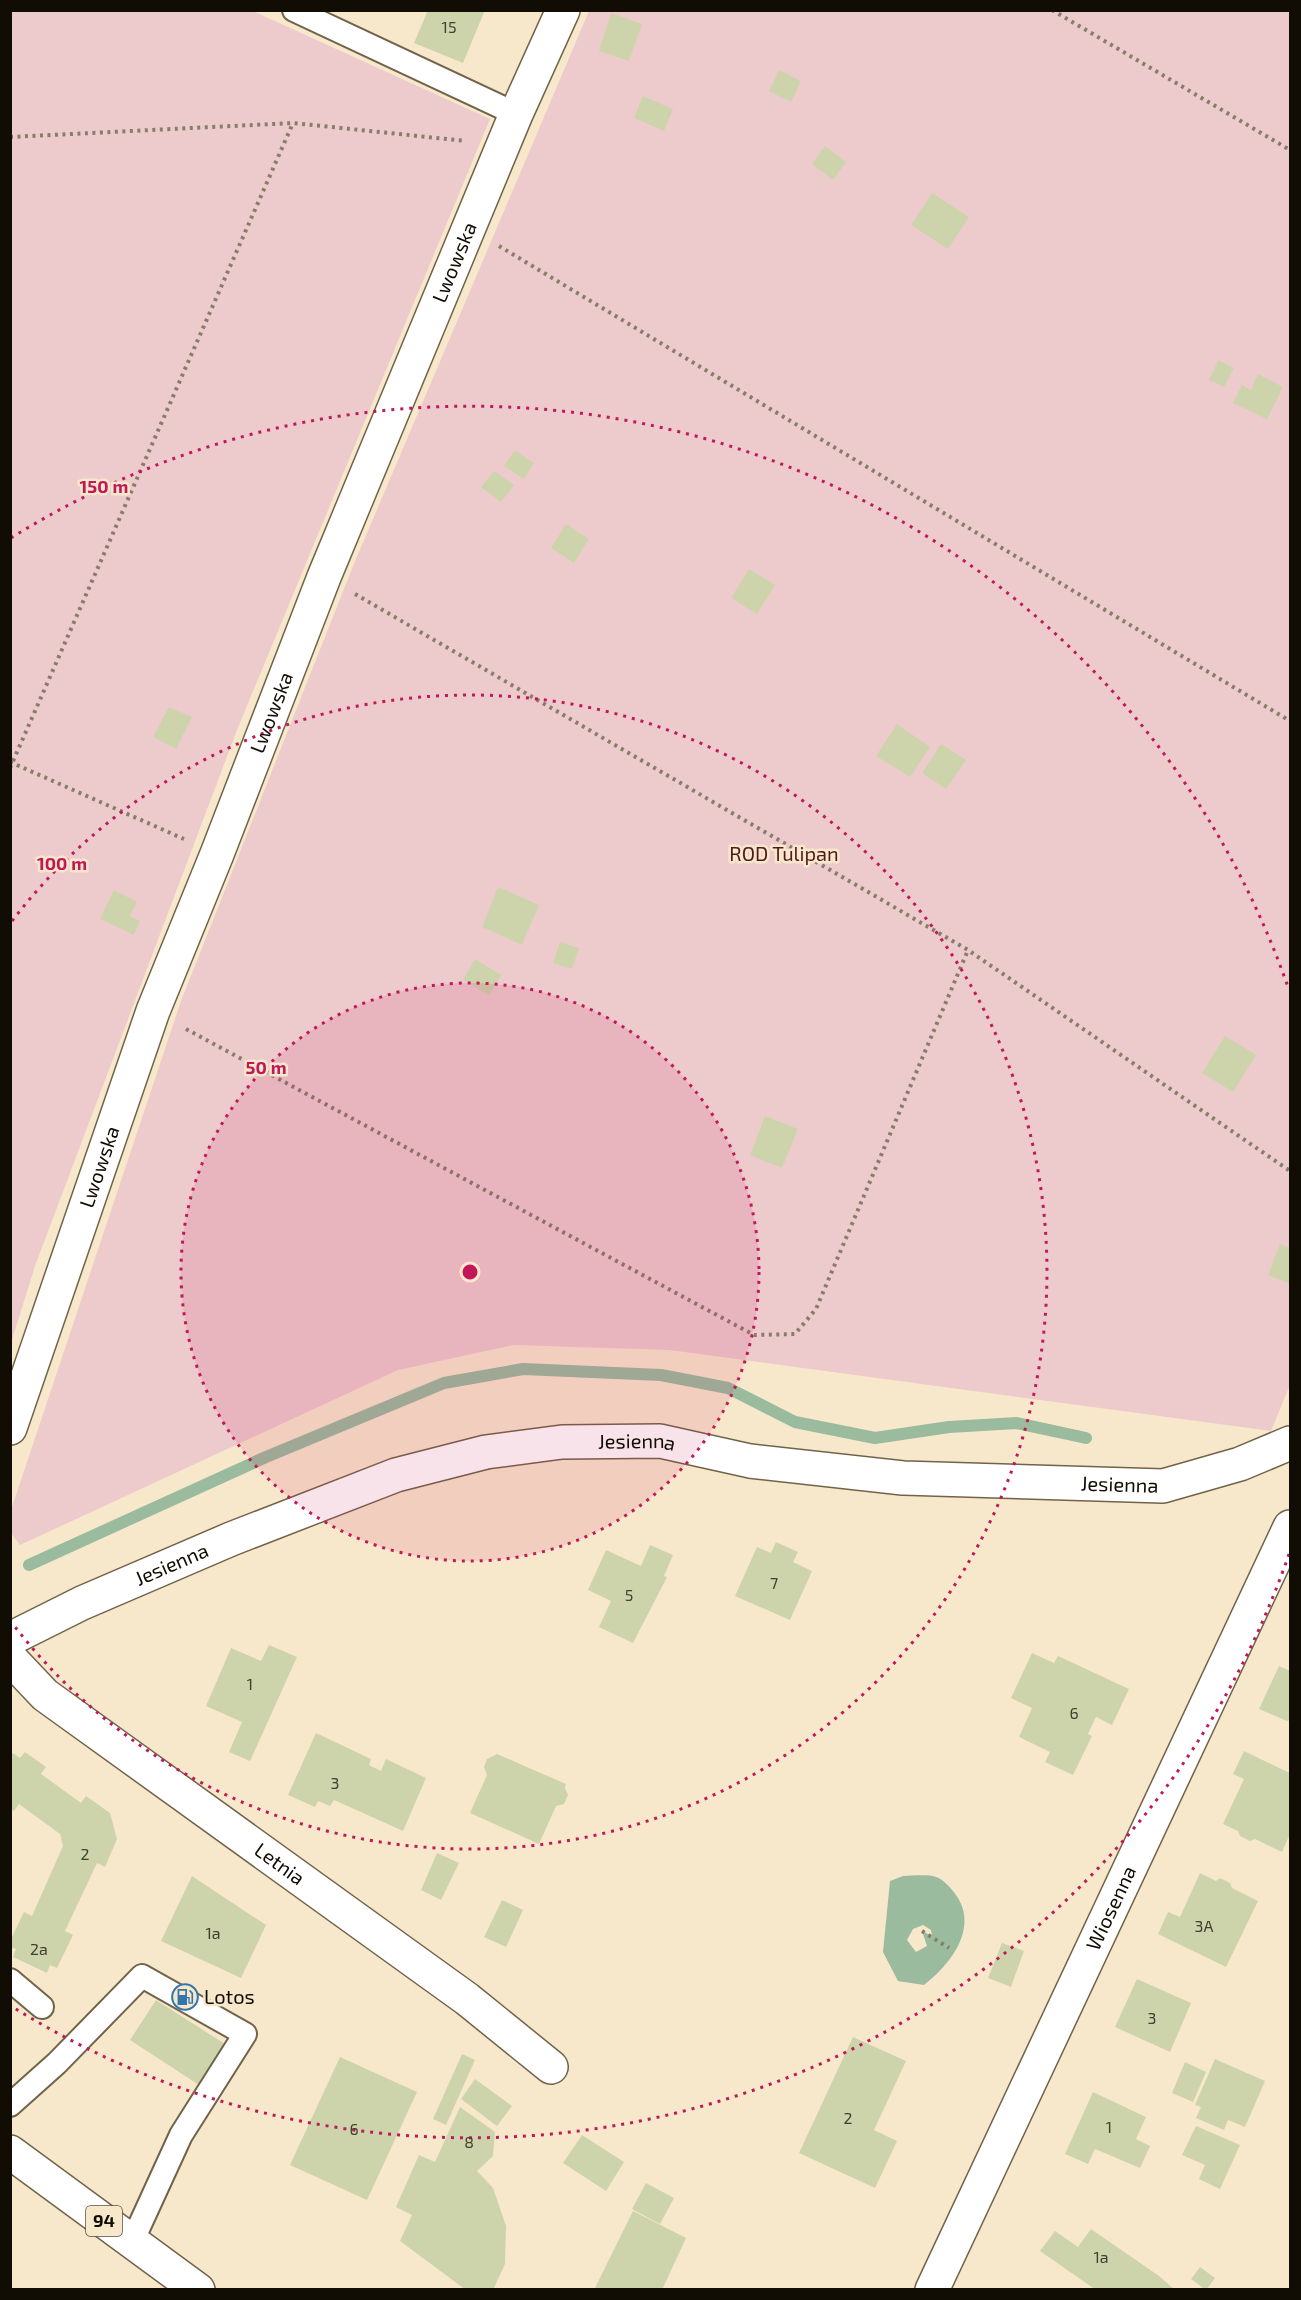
<svg xmlns="http://www.w3.org/2000/svg" width="1301" height="2300" font-family="'Exo 2',sans-serif">
<style>
.green{fill:#edcbcc}
.water{fill:#9abb9e;fill-rule:evenodd}
.lines{fill:none;stroke-linecap:round;stroke-linejoin:round}
.stream{stroke:#9abb9e;stroke-width:12}
.building{fill:#cdd4ab}
.lane-casing{stroke:#71634a;stroke-width:26}
.street-casing{stroke:#71634a;stroke-width:36}
.primary-casing{stroke:#71634a;stroke-width:36}
.path{stroke:#887d6a;stroke-width:4;stroke-dasharray:3 4.5;stroke-linecap:butt}
.lane{stroke:#fff;stroke-width:22}
.street{stroke:#fff;stroke-width:33}
.primary{stroke:#fff;stroke-width:33}
.ring{fill:none;stroke:#c2185b;stroke-width:3;stroke-dasharray:3 6}
.labels{text-anchor:middle;stroke-width:5;stroke-linejoin:round;paint-order:stroke}
.number-label{font-size:16px;fill:#413f2e}
.shield{fill:#f8e8cb;stroke:#574f40;stroke-width:1.5}
.shield-label{font-size:18px;font-weight:bold;fill:#120d04}
.street-label{font-size:20px;fill:#120d04;stroke:#f8e8cb}
.park-label{font-size:20px;fill:#52181e;stroke:#f8e8cb}
.poi-label{font-size:20px;fill:#120d04;stroke:#f8e8cb;text-anchor:start}
.centre{fill:#c2185b;stroke:#f8e8cb;stroke-width:3}
.ring-label{font-size:18px;text-anchor:middle;font-weight:bold;fill:#c2185b;stroke:#f8e8cb;stroke-width:5;stroke-linejoin:round;paint-order:stroke}
</style>
<rect width="100%" height="100%" fill="#f8e8cb"/>
<!-- green -->
<g class="green">
<polygon points="11,11 253,11 490,119 237,730 35,1266 11,1343"/>
<polygon points="589,11 1290,11 1290,1385 1271,1431 670,1350 514,1345 398,1370 20,1545 11,1533 11,1510 181,1001 353,566"/>
</g>
<!-- water -->
<path class="water" d="M903 1876C913 1876 927 1874 936 1877 943 1879 952 1889 956 1895 979 1928 951 1964 924 1985L898 1981 883 1952 890 1881ZM923 1925 931 1930 932 1936 922 1931 927 1946 916 1952 907 1940 913 1929Z"/>
<g class="lines">
<!-- stream -->
<polyline class="stream" points="29,1565 266,1457 444,1383 523,1369 661,1375 728,1388 795,1422 875,1438 949,1427 1017,1423 1086,1438"/>
</g>
<!-- building -->
<g class="building">
<polygon points="428,10 485,10 463,63 414,43"/>
<polygon points="611,13 642,24 629,61 599,51"/>
<polygon points="779,70 801,81 791,102 769,91"/>
<polygon points="643,96 673,109 664,131 634,118"/>
<polygon points="825,146 846,162 833,180 812,164"/>
<polygon points="932,193 969,217 948,249 911,225"/>
<polygon points="1218,360 1234,368 1224,387 1209,380"/>
<polygon points="1258,374 1283,387 1267,419 1233,403 1242,385 1251,390"/>
<polygon points="515,450 534,463 524,479 504,466"/>
<polygon points="494,471 514,485 501,502 481,487"/>
<polygon points="566,524 589,539 574,563 551,548"/>
<polygon points="749,569 775,585 757,614 731,598"/>
<polygon points="169,707 192,717 176,749 153,737"/>
<polygon points="897,724 930,747 910,777 876,756"/>
<polygon points="941,744 966,760 946,789 922,773"/>
<polygon points="498,887 539,905 522,945 482,927"/>
<polygon points="114,890 137,902 130,916 140,921 134,935 100,919"/>
<polygon points="560,942 579,948 572,969 553,963"/>
<polygon points="475,959 501,975 489,995 463,980"/>
<polygon points="1225,1036 1256,1055 1233,1092 1202,1073"/>
<polygon points="765,1116 798,1129 782,1168 750,1155"/>
<polygon points="1280,1244 1290,1248 1290,1284 1268,1275"/>
<polygon points="776,1542 798,1552 793,1562 812,1571 790,1620 735,1596 757,1547 771,1553"/>
<polygon points="650,1545 673,1555 664,1576 667,1577 633,1643 599,1627 611,1601 588,1590 606,1550 641,1566"/>
<polygon points="269,1645 297,1657 250,1761 229,1752 242,1722 206,1706 231,1648 261,1661"/>
<polygon points="1032,1653 1054,1663 1058,1656 1129,1689 1112,1725 1096,1717 1088,1734 1092,1736 1073,1775 1045,1762 1050,1752 1019,1737 1032,1708 1011,1698"/>
<polygon points="1279,1666 1290,1671 1290,1720 1287,1721 1259,1709"/>
<polygon points="316,1733 371,1759 369,1765 381,1771 386,1759 426,1778 403,1831 334,1800 330,1806 318,1801 315,1807 288,1795"/>
<polygon points="1244,1751 1290,1773 1290,1834 1282,1852 1255,1839 1250,1841 1240,1836 1238,1831 1223,1824 1244,1779 1233,1774"/>
<polygon points="25,1752 46,1767 41,1774 81,1803 86,1796 110,1813 117,1839 105,1867 97,1863 65,1931 73,1935 57,1968 50,1965 47,1973 13,1957 16,1949 10,1947 10,1941 24,1912 32,1916 63,1846 60,1834 19,1804 14,1811 10,1809 10,1757 13,1753 20,1758"/>
<polygon points="497,1754 566,1784 565,1788 568,1795 564,1804 556,1806 539,1844 470,1813 487,1775 484,1767 487,1759"/>
<polygon points="437,1853 459,1863 441,1900 421,1890"/>
<polygon points="1200,1873 1216,1881 1220,1878 1230,1883 1232,1888 1258,1901 1226,1967 1158,1934 1168,1912 1180,1917"/>
<polygon points="192,1876 266,1925 241,1978 161,1941"/>
<polygon points="502,1900 523,1910 506,1947 484,1937"/>
<polygon points="1002,1943 1024,1951 1011,1987 988,1978"/>
<polygon points="1137,1979 1191,2003 1170,2052 1115,2027"/>
<polygon points="156,2000 225,2044 199,2085 130,2040"/>
<polygon points="853,2037 906,2061 874,2130 897,2141 875,2188 799,2153"/>
<polygon points="462,2054 475,2060 446,2125 433,2119"/>
<polygon points="340,2057 417,2092 367,2200 290,2165"/>
<polygon points="1215,2059 1265,2081 1245,2127 1228,2120 1224,2130 1196,2118 1201,2107 1195,2105"/>
<polygon points="1185,2062 1206,2072 1193,2102 1172,2093"/>
<polygon points="475,2079 512,2106 497,2126 461,2099"/>
<polygon points="1093,2092 1146,2117 1136,2139 1150,2146 1140,2168 1095,2149 1088,2164 1065,2154"/>
<polygon points="460,2107 495,2132 493,2156 477,2171 493,2188 506,2226 505,2264 493,2290 466,2290 400,2241 412,2215 396,2207 419,2155 435,2162"/>
<polygon points="1196,2126 1240,2145 1220,2189 1199,2179 1205,2165 1182,2155"/>
<polygon points="582,2135 624,2162 606,2191 563,2163"/>
<polygon points="646,2183 674,2198 660,2224 632,2209"/>
<polygon points="633,2211 686,2238 662,2290 594,2290"/>
<polygon points="1091,2229 1159,2276 1175,2290 1096,2290 1040,2251 1055,2231 1078,2247"/>
<polygon points="1200,2267 1215,2278 1206,2290 1191,2279"/>
</g>
<g class="lines">
<!-- lane casing -->
<g class="lane-casing">
<g id="lane">
<polyline points="294,10 516,114"/>
<polyline points="10,1980 42,2007"/>
<polyline points="10,2105 57,2063 142,1976 245,2034 181,2135 132,2242"/>
</g>
</g>
<!-- street casing -->
<g class="street-casing">
<g id="street">
<path id="s1" d="M10 1428 153 1011 217 854 324 577 516 114 563 10"/>
<path id="s2" d="M10 1639 82 1603 231 1539 396 1475 486 1452 562 1442 660 1441 750 1461 903 1478 1163 1486 1240 1464 1290 1443"/>
<path id="s3" d="M10 1658 45 1695 467 1999 551 2067"/>
<path id="s4" d="M932 2290 1290 1527"/>
</g>
</g>
<!-- primary casing -->
<g class="primary-casing">
<polyline id="primary" points="10,2152 198,2290"/>
</g>
<!-- path -->
<g class="path">
<polyline points="1052,10 1290,150"/>
<polyline points="10,137 293,123 466,141"/>
<polyline points="499,246 1290,721"/>
<polyline points="355,594 968,950 1290,1171"/>
<polyline points="10,762 184,839"/>
<polyline points="10,768 293,123"/>
<polyline points="186,1029 754,1335 795,1334 816,1309 968,950"/>
<polyline points="922,1931 949,1948"/>
</g>
<!-- lane -->
<use href="#lane" class="lane"/>
<!-- street -->
<use href="#street" class="street"/>
<!-- primary -->
<use href="#primary" class="primary"/>
</g>
<!-- distance rings -->
<circle cx="470" cy="1272" r="289" fill="#c2185b" fill-opacity=".12"/>
<g class="ring">
<circle cx="470" cy="1272" r="289"/>
<path d="M12 921A577 577 0 1 1 12 1623"/>
<path d="M1289 1554A866 866 0 0 1 11 2006M11 538A866 866 0 0 1 1289 990"/>
</g>
<!-- icons -->
<defs>
<g id="fuel-ring" transform="scale(1.35)"><circle r="9.5" fill="#f8e8cb" stroke="#3376ac" stroke-width="1.5"/><path d="M-5.5-6h7V0h2V4h1.3V-2.5L3-4.5l.8-.8L6-3V5H2.5V1h-1V6h-7ZM-4.2-4.7v3.2H.2V-4.7Z" fill="#3376ac"/></g>
</defs>
<g fill-rule="evenodd">
<use href="#fuel-ring" x="185" y="1997"/>
</g>
<g class="labels">
<!-- number labels -->
<g class="number-label">
<text x="449" y="33">15</text>
<text x="774" y="1589">7</text>
<text x="629" y="1601">5</text>
<text x="250" y="1690">1</text>
<text x="1074" y="1719">6</text>
<text x="335" y="1789">3</text>
<text x="85" y="1860">2</text>
<text x="1204" y="1932">3A</text>
<text x="213" y="1939">1a</text>
<text x="39" y="1955">2a</text>
<text x="1152" y="2024">3</text>
<text x="848" y="2124">2</text>
<text x="1109" y="2133">1</text>
<text x="354" y="2135">6</text>
<text x="469" y="2148">8</text>
<text x="1101" y="2263">1a</text>
</g>
<!-- shield labels -->
<rect class="shield" x="86" y="2206" width="36" height="30" rx="4.5"/>
<g class="shield-label">
<text x="104" y="2227">94</text>
</g>
<!-- street labels -->
<g class="street-label">
<text dy="7" stroke="none"><textPath href="#s1" startOffset="1248">Lwowska</textPath></text>
<text dy="7" stroke="none"><textPath href="#s1" startOffset="762">Lwowska</textPath></text>
<text dy="7" stroke="none"><textPath href="#s1" startOffset="276">Lwowska</textPath></text>
<text dy="7" stroke="none"><textPath href="#s2" startOffset="664">Jesienna</textPath></text>
<text dy="7" stroke="none"><textPath href="#s2" startOffset="1150">Jesienna</textPath></text>
<text dy="7" stroke="none"><textPath href="#s2" startOffset="178">Jesienna</textPath></text>
<text dy="7" stroke="none"><textPath href="#s3" startOffset="340">Letnia</textPath></text>
<text dy="7" stroke="none"><textPath href="#s4" startOffset="422">Wiosenna</textPath></text>
</g>
<!-- park labels -->
<g class="park-label">
<text x="784" y="861">ROD Tulipan</text>
</g>
<!-- poi labels -->
<g class="poi-label">
<text x="204" y="2004">Lotos</text>
</g>
</g>
<circle cx="470" cy="1272" r="9" class="centre"/>
<g class="ring-label">
<text x="104" y="493">150 m</text>
<text x="62" y="870">100 m</text>
<text x="266" y="1074">50 m</text>
</g>
<!-- border -->
<rect width="1301" height="2300" fill="none" stroke="#120d04" stroke-width="24"/>
</svg>
